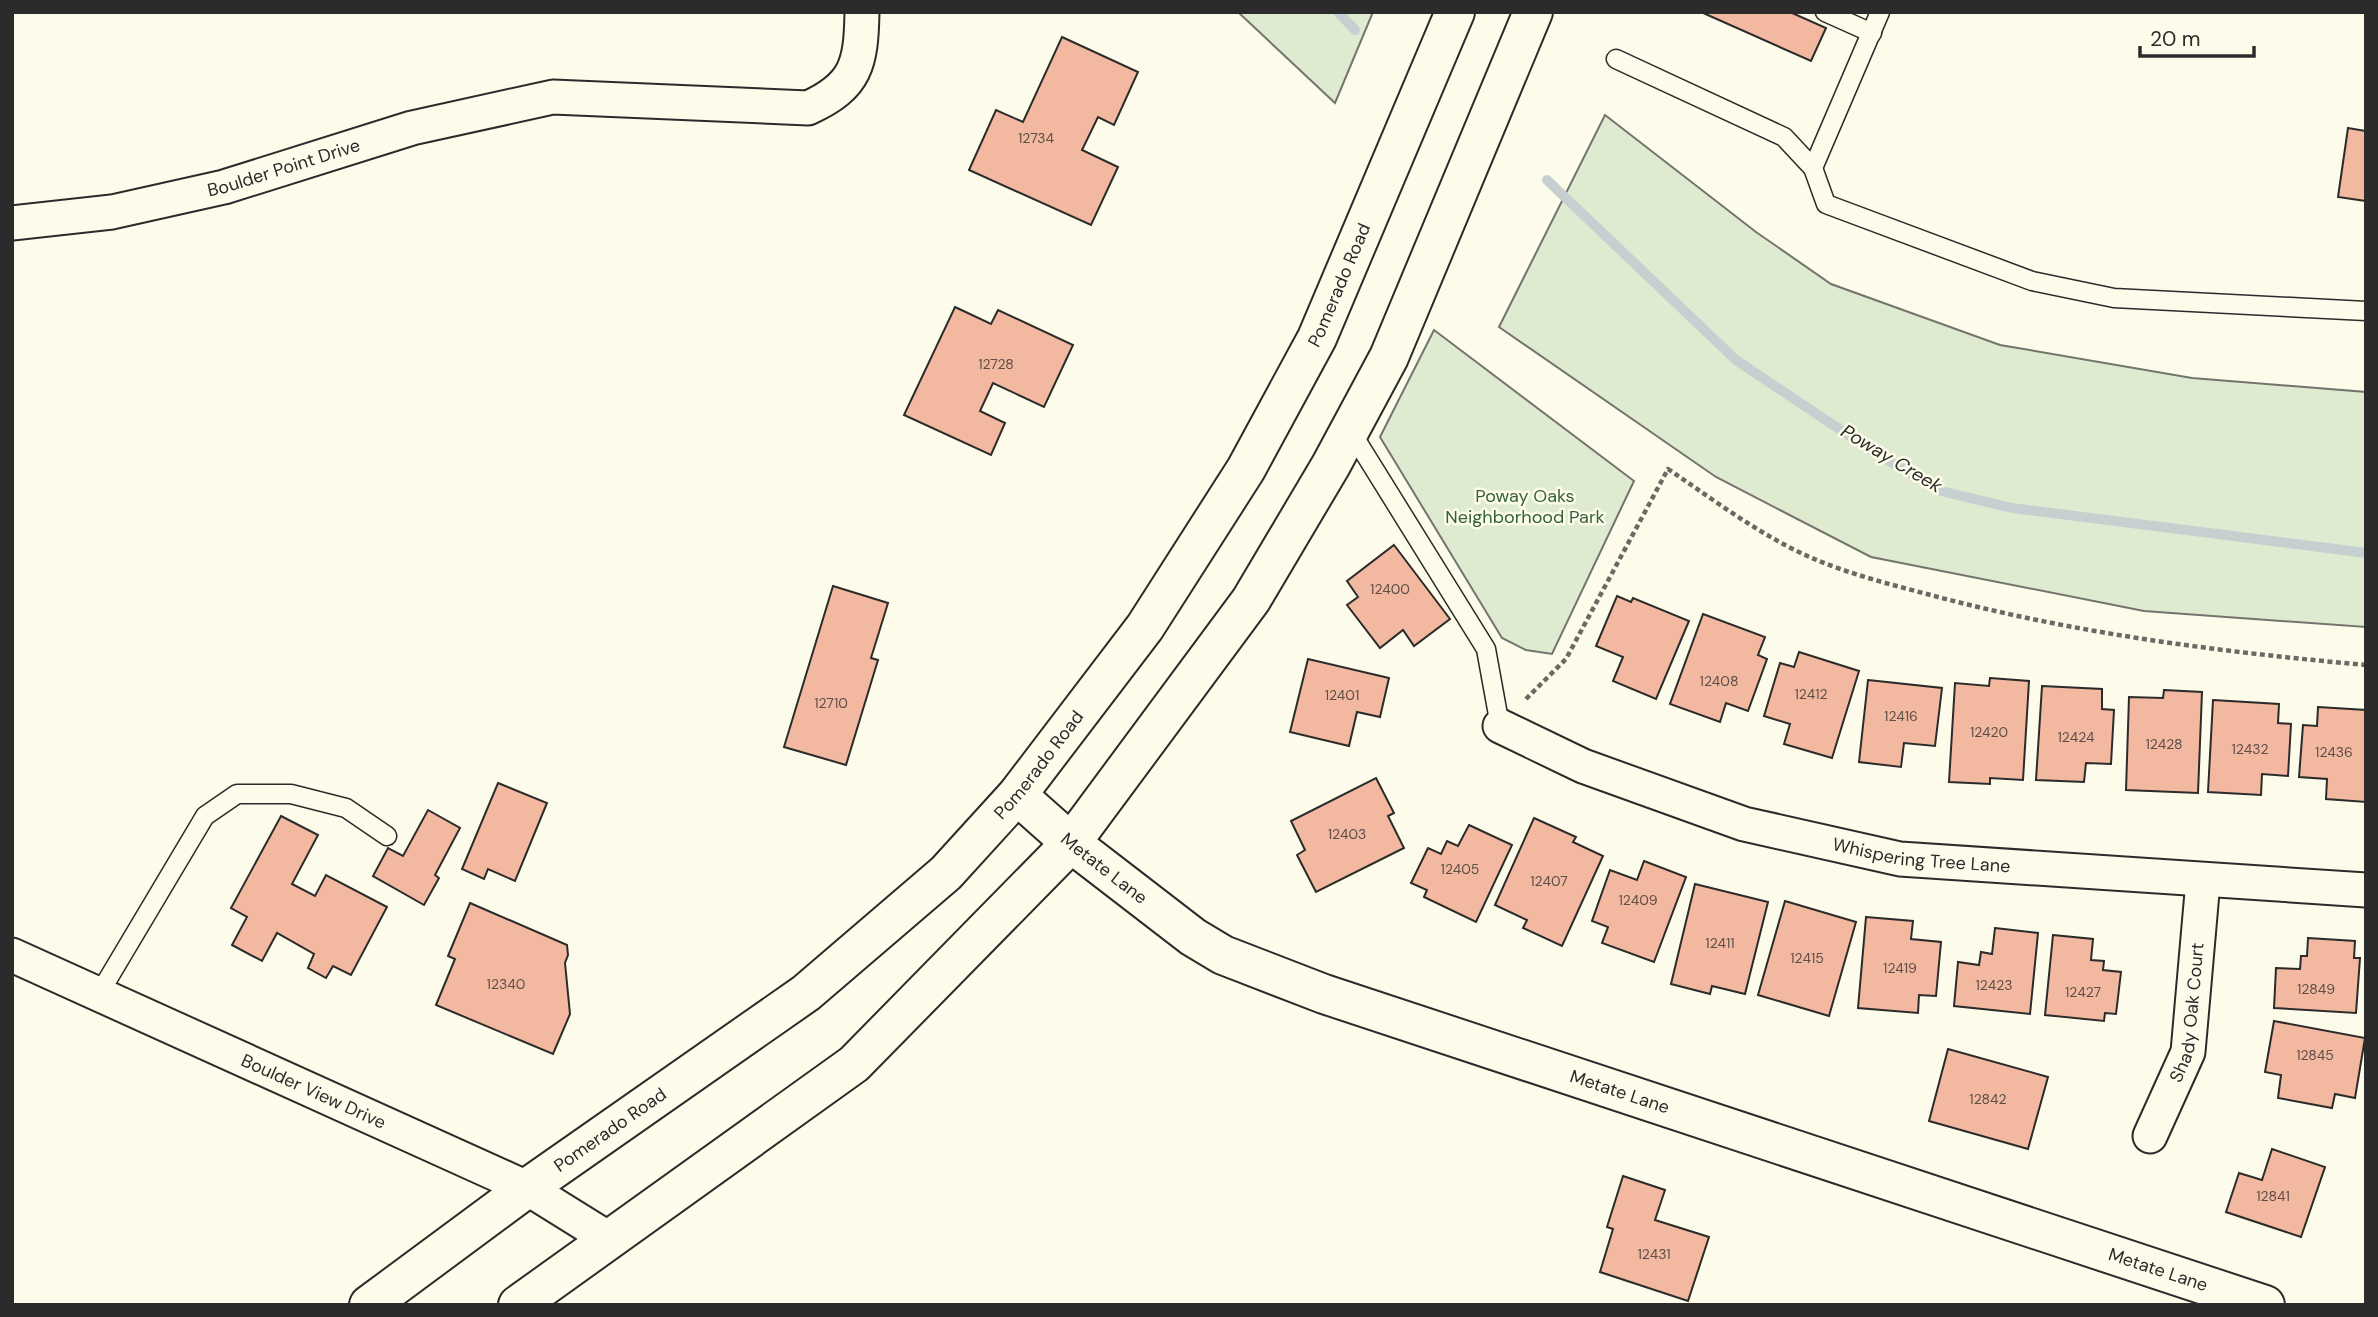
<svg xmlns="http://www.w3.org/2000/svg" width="2378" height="1317" font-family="'DM Sans',sans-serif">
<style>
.green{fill:#deebd1;stroke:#74746e;stroke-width:2}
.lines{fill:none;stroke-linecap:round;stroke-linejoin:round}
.stream{stroke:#c7d0d0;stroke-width:10}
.building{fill:#f2b8a0;stroke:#2b2b2b;stroke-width:2}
.service-casing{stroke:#2b2b2b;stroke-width:21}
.minor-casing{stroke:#2b2b2b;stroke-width:37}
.tertiary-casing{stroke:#2b2b2b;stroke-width:42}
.primary-casing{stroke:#2b2b2b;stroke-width:42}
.path{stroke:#6a6964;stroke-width:4.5;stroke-dasharray:5 3.5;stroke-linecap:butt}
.service{stroke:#fdfbea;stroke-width:18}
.minor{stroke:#fdfbea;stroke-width:33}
.tertiary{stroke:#fdfbea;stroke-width:38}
.primary{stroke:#fdfbea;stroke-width:38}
.labels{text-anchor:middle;stroke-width:5;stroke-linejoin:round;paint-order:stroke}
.number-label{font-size:14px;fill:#5d4e48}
.street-label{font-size:18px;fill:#2b2b2b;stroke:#fdfbea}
.park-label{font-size:18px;fill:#34623c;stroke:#fdfbea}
.water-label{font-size:19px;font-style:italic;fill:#2b2b2b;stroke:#fdfbea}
</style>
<rect width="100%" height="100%" fill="#fdfbea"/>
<!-- green -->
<g class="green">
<polygon points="1238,12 1373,12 1335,103"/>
<polygon points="1605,115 1756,232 1831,284 2000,345 2192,378 2366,392 2366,627 2144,611 1871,557 1716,477 1499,327"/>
<polygon points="1434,330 1634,481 1552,654 1526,650 1502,638 1380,437"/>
</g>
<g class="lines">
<!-- stream -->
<g class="stream">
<polyline points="1338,12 1355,30"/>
<polyline points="1547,180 1736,360 1875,453 1941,491 2012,508 2366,553"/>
</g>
</g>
<!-- building -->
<g class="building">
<polygon points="1701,12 1790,12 1826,28 1811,61"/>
<polygon points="1062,37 1138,72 1114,125 1098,117 1082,150 1118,167 1091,225 969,170 996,110 1023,122"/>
<polygon points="2348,128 2366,131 2366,201 2338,197"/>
<polygon points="955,307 991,324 998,310 1073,345 1044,407 993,383 980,411 1005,423 991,455 904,415"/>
<polygon points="1394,545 1450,619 1414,646 1403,630 1380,648 1347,605 1358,597 1347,581"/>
<polygon points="833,586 888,603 871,658 878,660 846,765 784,747"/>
<polygon points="1617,596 1631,602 1633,598 1689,621 1656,699 1613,681 1623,657 1596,646"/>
<polygon points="1703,614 1765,637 1758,655 1767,659 1748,711 1726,703 1720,722 1670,704"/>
<polygon points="1799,652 1859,671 1832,758 1784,744 1790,724 1764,716 1780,663 1794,667"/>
<polygon points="1308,659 1389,678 1380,717 1357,712 1349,746 1290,732"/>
<polygon points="1990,678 2029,681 2023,780 1990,778 1990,784 1949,782 1955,683 1989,686"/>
<polygon points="1868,680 1942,688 1935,746 1904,743 1901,767 1859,762"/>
<polygon points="2042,686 2102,689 2102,709 2114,710 2111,764 2086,763 2084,782 2036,780"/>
<polygon points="2164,690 2202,692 2198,793 2126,790 2129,697 2163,698"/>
<polygon points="2213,700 2279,704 2278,723 2291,724 2288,776 2262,774 2261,795 2208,792"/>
<polygon points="2318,707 2366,710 2366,802 2326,799 2327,779 2299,777 2303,725 2317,726"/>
<polygon points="1376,778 1394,813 1388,816 1404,848 1316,892 1297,855 1305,850 1291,821"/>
<polygon points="498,783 547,803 515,881 488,869 484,879 462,869"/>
<polygon points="428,810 460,828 435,875 439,878 424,905 373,876 388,848 403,856"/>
<polygon points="281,816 318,835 292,884 315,896 326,875 387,907 351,975 333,966 326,978 308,968 314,954 277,933 262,961 232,945 247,917 231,908"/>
<polygon points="1534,818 1576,837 1573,842 1603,856 1562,946 1523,928 1527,920 1495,905"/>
<polygon points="1469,825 1512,845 1476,922 1424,897 1427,890 1411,883 1428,848 1441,854 1447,841 1458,846"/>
<polygon points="1644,861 1686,877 1654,962 1602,943 1608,927 1592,921 1610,870 1637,880"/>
<polygon points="1695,884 1768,902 1745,994 1712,986 1710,994 1671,984"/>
<polygon points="1785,901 1856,922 1829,1016 1758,995"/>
<polygon points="470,903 567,945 568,955 565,963 570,1014 553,1054 436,1005 455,959 448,956"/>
<polygon points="1866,917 1913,921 1911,939 1941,942 1936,996 1919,995 1918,1013 1858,1008"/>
<polygon points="1995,928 2038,933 2030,1014 1954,1006 1958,962 1979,965 1981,952 1992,954"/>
<polygon points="2053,935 2093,939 2091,960 2104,961 2103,970 2121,972 2116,1014 2105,1013 2104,1021 2045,1015"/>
<polygon points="2308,938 2355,941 2354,958 2360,958 2356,1013 2274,1008 2276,968 2300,969 2301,956 2307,956"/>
<polygon points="2274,1021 2365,1038 2355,1098 2335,1094 2332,1108 2278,1098 2281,1075 2265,1072"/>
<polygon points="1948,1049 2048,1077 2028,1149 1929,1121"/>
<polygon points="2272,1149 2325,1167 2301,1237 2226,1212 2239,1173 2262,1180"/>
<polygon points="1623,1176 1665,1190 1655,1220 1709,1237 1688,1301 1600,1272 1613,1229 1607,1227"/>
</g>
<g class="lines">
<!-- service casing -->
<g class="service-casing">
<g id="service">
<polyline points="1825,12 1872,33"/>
<polyline points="1616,59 1784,137 1813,168 1880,12"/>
<polyline points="1813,168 1826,204 2032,281 2114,298 2366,311"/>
<polyline points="1350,430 1486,649 1500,726"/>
<polyline points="99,994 205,816 237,794 291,794 346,808 387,836"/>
</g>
</g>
<!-- minor casing -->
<g class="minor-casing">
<g id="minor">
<path id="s1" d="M12 223 112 212 224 187 412 128 553 97 808 108C857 86 861 63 862 12"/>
<path id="s2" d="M1500 726 1583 766 1744 824 1900 859 2366 890"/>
<path id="s3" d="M12 955 527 1188 609 1239"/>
<path id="s4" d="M2150 1136 2188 1052 2203 881"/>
</g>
</g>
<!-- tertiary casing -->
<g class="tertiary-casing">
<g id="tertiary">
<path id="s5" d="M1017 795 1071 843 1193 937 1223 955 1324 994 2265 1305"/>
</g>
</g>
<!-- primary casing -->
<g class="primary-casing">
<g id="primary">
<path id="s6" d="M369 1305 527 1188 806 993 946 873 1017 795 1145 627 1246 469 1317 338 1455 12"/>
<polyline points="518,1305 854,1064 1071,843 1251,600 1331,465 1389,357 1533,12"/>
</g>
</g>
<!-- path -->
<path class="path" d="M1526 699 1566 659 1668 469C1714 500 1761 536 1812 558 1851 575 1897 586 1938 597 2079 634 2221 652 2366 665"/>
<!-- service -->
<use href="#service" class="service"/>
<!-- minor -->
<use href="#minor" class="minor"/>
<!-- tertiary -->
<use href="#tertiary" class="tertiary"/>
<!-- primary -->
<use href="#primary" class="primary"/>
</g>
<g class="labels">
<!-- number labels -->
<g class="number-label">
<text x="1036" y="143">12734</text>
<text x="996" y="369">12728</text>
<text x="1390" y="594">12400</text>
<text x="1719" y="686">12408</text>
<text x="1811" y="699">12412</text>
<text x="1342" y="700">12401</text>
<text x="831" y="708">12710</text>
<text x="1901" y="721">12416</text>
<text x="1989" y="737">12420</text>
<text x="2076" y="742">12424</text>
<text x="2164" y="749">12428</text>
<text x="2250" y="754">12432</text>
<text x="2334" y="757">12436</text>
<text x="1347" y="839">12403</text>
<text x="1460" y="874">12405</text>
<text x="1549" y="886">12407</text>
<text x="1638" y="905">12409</text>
<text x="1720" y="948">12411</text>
<text x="1807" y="963">12415</text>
<text x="1900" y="973">12419</text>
<text x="506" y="989">12340</text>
<text x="1994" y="990">12423</text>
<text x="2316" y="994">12849</text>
<text x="2083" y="997">12427</text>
<text x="2315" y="1060">12845</text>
<text x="1988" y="1104">12842</text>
<text x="2273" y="1201">12841</text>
<text x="1654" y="1259">12431</text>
</g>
<!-- street labels -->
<g class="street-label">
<text dy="6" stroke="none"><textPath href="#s1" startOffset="278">Boulder Point Drive</textPath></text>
<text dy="6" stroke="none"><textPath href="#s6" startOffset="1432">Pomerado Road</textPath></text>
<text dy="6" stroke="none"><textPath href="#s6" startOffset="864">Pomerado Road</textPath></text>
<text dy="6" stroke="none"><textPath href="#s2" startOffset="444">Whispering Tree Lane</textPath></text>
<text dy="6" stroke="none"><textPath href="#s5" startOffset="114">Metate Lane</textPath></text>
<text dy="6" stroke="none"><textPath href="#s4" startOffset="131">Shady Oak Court</textPath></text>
<text dy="6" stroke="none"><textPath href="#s3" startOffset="331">Boulder View Drive</textPath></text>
<text dy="6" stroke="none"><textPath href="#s5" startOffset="681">Metate Lane</textPath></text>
<text dy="6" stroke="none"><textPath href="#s6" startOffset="298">Pomerado Road</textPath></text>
<text dy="6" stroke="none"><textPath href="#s5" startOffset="1248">Metate Lane</textPath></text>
</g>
<!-- park labels -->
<g class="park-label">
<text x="1525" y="502">Poway Oaks<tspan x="1525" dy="21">Neighborhood Park</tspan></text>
</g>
<!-- water labels -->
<g class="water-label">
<text transform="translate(1892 458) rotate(31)" y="7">Poway Creek</text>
</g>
</g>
<!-- border -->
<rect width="2378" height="1317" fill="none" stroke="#2b2b2b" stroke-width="28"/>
<!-- scale -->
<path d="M2140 46v10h114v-10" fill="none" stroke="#2b2b2b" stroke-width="3.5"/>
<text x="2150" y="46" font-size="21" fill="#2b2b2b" stroke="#fdfbea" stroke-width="5" paint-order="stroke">20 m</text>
</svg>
